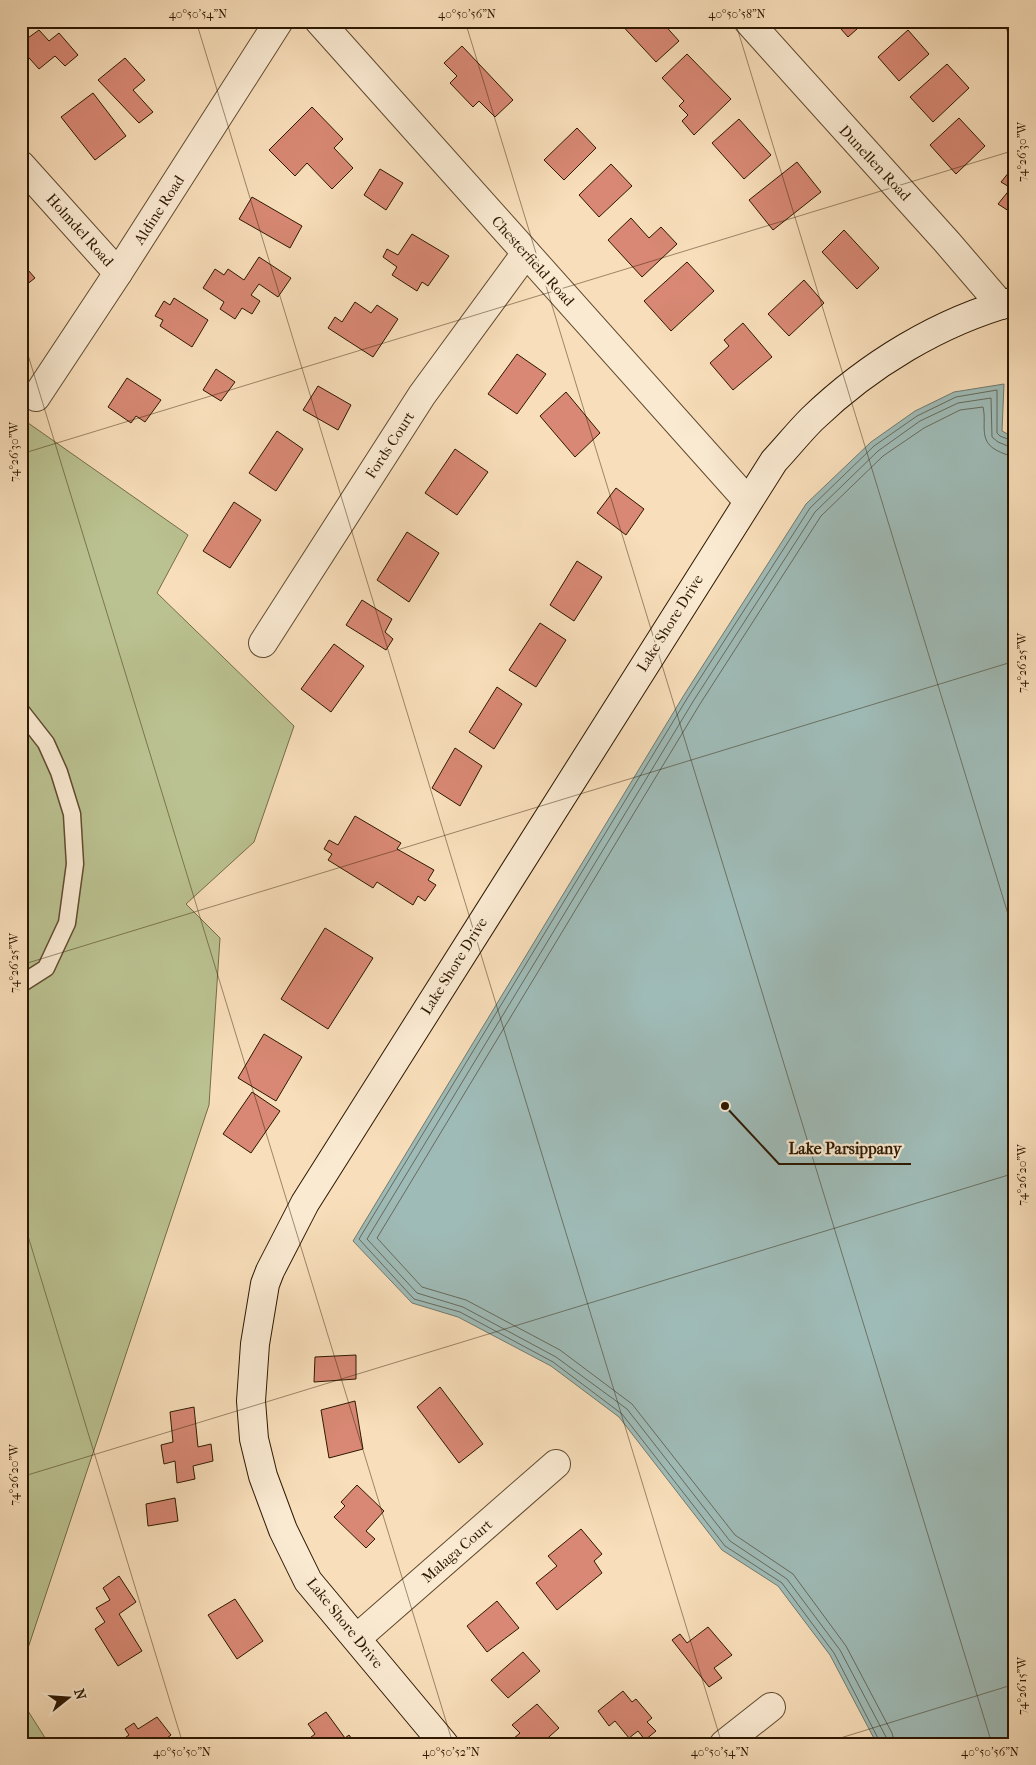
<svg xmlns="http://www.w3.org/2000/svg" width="1036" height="1765" font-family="'IM FELL French Canon',serif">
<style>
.green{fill:#bbc291;stroke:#746d48}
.water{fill:#9fbbb7;stroke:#717a6e}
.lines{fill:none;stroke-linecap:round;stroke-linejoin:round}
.shore{stroke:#666a5c;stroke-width:1}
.building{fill:#d88874;stroke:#2d1800}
.lane-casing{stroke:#604a2e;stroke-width:19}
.street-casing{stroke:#604a2e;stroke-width:30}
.secondary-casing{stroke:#2d1800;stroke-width:30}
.lane{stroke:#faead2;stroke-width:16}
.street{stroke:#faead2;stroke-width:28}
.secondary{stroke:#faead2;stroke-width:28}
.ticks{fill:none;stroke:#2d1800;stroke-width:1;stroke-opacity:0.45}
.labels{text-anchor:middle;stroke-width:4.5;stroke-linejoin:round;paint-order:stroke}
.street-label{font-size:15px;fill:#2d1800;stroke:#faead2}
.leader{fill:none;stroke:#2d1800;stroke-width:2}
.callout-dot{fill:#2d1800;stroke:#faead2;stroke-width:2}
.callout-label{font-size:16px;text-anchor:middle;font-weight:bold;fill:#2d1800;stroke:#faead2;stroke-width:4.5;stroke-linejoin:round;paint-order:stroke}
.neatline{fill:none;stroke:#2d1800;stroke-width:2}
.ticks-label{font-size:12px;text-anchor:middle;fill:#2d1800}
</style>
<rect width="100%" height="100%" fill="#f8deba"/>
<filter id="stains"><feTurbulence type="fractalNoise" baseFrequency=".004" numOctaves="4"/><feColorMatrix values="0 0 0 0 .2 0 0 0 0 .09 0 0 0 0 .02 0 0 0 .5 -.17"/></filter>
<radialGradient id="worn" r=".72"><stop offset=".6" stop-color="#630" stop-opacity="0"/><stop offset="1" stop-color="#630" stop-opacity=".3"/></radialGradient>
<!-- green -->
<g class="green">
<polygon points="21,418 188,535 157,593 294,726 254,842 186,904 220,938 209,1105 21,1669"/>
<polygon points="21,1700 49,1744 21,1744"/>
</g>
<!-- water -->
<polygon class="water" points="1004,384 1002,431 1015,438 1015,1744 877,1744 830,1655 778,1586 722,1550 619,1417 551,1366 458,1317 412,1303 353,1241 684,695 806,504 871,442 915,411 954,392"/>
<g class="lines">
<!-- shore -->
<g class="shore">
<polyline points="881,1744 834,1653 782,1583 725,1546 622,1414 553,1362 460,1312 414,1299 359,1239 688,697 810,508 874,446 917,416 956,397 997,390 997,433 1000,436 1015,442"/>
<polyline points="887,1744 886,1737 840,1650 787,1579 730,1541 627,1409 556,1357 463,1307 417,1293 367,1239 694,700 815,512 878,451 920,421 958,403 991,398 992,437 998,442 1015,449"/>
<path d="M895 1744 892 1733 846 1646 793 1574 735 1535 632 1404 560 1350 466 1300 422 1287 377 1238 700 704 821 516 883 456 924 428 960 410 983 407C987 423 978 440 996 450 1002 453 1008 456 1015 456"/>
</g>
</g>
<!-- building -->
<g class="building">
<polygon points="618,21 661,21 679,41 656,62"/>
<polygon points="834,21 866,21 848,37"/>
<polygon points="39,30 49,41 59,33 78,55 65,66 55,56 39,69 21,49 21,43"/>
<polygon points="908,30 929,54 899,81 878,57"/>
<polygon points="462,46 513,100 495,117 479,101 473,107 450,83 457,76 444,63"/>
<polygon points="687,54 731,99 694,135 682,121 688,115 679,106 684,101 662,78"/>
<polygon points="125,58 145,80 133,90 153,112 139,123 98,80"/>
<polygon points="947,64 969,88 933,122 910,97"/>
<polygon points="93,93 126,136 95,160 61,117"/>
<polygon points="312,107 343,139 334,148 353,168 332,189 307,163 295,176 269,150"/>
<polygon points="959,118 985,146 956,174 930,145"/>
<polygon points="739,119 771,155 744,179 712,143"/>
<polygon points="577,128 596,148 564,180 544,160"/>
<polygon points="797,162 821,192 773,230 749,200"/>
<polygon points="611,164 632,186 599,217 579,195"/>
<polygon points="380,169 403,183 386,210 364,195"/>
<polygon points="1010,171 1015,174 1015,215 998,204 1011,188 1001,182"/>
<polygon points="252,197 302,226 290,248 239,219"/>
<polygon points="631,218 649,238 661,227 677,244 642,277 608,240"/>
<polygon points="844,230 879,268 857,289 822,252"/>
<polygon points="412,234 449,256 428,286 422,282 417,291 392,275 397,267 383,257 387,249 398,255"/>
<polygon points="259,257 291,278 278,297 259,284 251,295 260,301 252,314 242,308 235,319 220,309 224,302 203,288 215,269 224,275 228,269 244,280"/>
<polygon points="21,262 35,278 21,289"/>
<polygon points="687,262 714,291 671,331 644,301"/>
<polygon points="804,280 824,303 789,336 768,314"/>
<polygon points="174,298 208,320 192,347 160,326 163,320 155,316 164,301 170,305"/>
<polygon points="355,302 371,313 377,305 398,319 373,357 328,328 335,317 342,322"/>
<polygon points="743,323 772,357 733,390 710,363 729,346 724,340"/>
<polygon points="517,354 546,374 517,414 488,394"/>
<polygon points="216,369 235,382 221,401 203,390"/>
<polygon points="127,378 161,400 145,422 136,416 131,423 108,407"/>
<polygon points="318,386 351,405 338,430 303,410"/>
<polygon points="566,392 600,433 575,457 540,416"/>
<polygon points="277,431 303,449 276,491 249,473"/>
<polygon points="455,449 488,472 457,515 425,493"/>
<polygon points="616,488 644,509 626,535 597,513"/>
<polygon points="234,502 261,520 230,568 203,551"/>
<polygon points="407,532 439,553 409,602 377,580"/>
<polygon points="577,561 602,577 574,621 550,605"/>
<polygon points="362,600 392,619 385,632 393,639 386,650 346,625"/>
<polygon points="540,623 566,640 536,687 509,670"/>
<polygon points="334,644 364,666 331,712 301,689"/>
<polygon points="497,687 522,704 494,749 469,732"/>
<polygon points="455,748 482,766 460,806 432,788"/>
<polygon points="355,816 401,843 397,849 434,870 428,880 436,885 425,901 418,896 413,905 377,882 373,888 328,860 332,854 324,849 329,840 338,845"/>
<polygon points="325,928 373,958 328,1029 281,999"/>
<polygon points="264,1034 302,1057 276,1101 238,1078"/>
<polygon points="252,1092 280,1111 251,1153 223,1134"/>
<polygon points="356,1355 356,1379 314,1382 315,1357"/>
<polygon points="440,1387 483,1444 459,1463 417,1407"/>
<polygon points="355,1401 363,1449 329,1458 321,1410"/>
<polygon points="194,1407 198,1447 211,1444 213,1461 193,1466 195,1479 177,1483 175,1461 164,1464 161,1445 173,1442 170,1412"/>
<polygon points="357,1485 384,1511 366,1531 375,1539 366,1548 334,1517 345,1506 341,1502"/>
<polygon points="175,1498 178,1521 148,1526 146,1504"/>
<polygon points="581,1529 602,1554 594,1561 602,1573 557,1610 536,1583 557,1566 548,1556"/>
<polygon points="119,1576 136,1602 119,1614 142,1651 118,1666 95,1629 105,1622 96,1608 110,1600 103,1588"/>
<polygon points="235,1599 263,1641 237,1659 208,1615"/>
<polygon points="497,1601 519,1628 487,1652 467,1626"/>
<polygon points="708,1627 732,1655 714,1668 722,1678 709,1687 672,1640 680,1634 687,1643"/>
<polygon points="523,1652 540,1671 508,1698 491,1680"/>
<polygon points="623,1691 632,1702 636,1699 652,1718 647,1722 656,1731 645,1740 638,1731 629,1738 615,1721 609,1726 598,1711"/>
<polygon points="537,1704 559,1728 541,1744 518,1744 513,1739 520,1733 512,1725"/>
<polygon points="326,1712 345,1738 349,1735 356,1744 302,1744 315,1734 308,1724"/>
<polygon points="157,1717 171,1735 159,1744 116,1744 129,1735 125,1729 134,1723 138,1729"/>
</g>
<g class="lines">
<!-- lane casing -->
<g class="lane-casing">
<polyline id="lane" points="21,711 46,743 59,772 72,814 75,864 67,923 46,968 21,984"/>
</g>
<!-- street casing -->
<g class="street-casing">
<g id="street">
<polyline points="319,21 747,500"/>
<polyline points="748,21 947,242 1001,305"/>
<polyline points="21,165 118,273"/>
<polyline points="36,397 118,273 279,21"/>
<polyline points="263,643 422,395 526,253"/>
<polyline points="357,1638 556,1464"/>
<polyline points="724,1744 771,1707"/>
</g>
</g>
<!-- secondary casing -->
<g class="secondary-casing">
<path id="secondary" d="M444 1744 308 1581 283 1530 263 1476 254 1439 251 1401 255 1344 265 1284 270 1271 305 1203 774 461C787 447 799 432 812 419 868 365 940 321 1015 301"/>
</g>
<!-- lane -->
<use href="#lane" class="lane"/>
<!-- street -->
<use href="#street" class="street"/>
<!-- secondary -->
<use href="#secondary" class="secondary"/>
</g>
<!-- ticks -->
<path class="ticks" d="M196 21 722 1744M465 21 992 1744M735 21 1015 937M1004 21 1015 56M21 332 453 1744M21 454 1015 150M21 965 1015 661M21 1213 183 1744M21 1477 1015 1173M821 1744 1015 1684"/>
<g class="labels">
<!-- street labels -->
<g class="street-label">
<text transform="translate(875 163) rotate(47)" y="5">Dunellen Road</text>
<text transform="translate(159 210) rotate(-57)" y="5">Aldine Road</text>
<text transform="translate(80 230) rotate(48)" y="5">Holmdel Road</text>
<text transform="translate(533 261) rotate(48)" y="5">Chesterfield Road</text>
<text transform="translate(390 445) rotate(-57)" y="5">Fords Court</text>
<text transform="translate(670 623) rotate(-58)" y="5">Lake Shore Drive</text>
<text transform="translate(454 966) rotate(-58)" y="5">Lake Shore Drive</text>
<text transform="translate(457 1551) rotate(-41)" y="5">Malaga Court</text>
<text transform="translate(345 1623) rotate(51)" y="5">Lake Shore Drive</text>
</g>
</g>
<!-- callouts -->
<path class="leader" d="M725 1106L779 1164H911"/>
<circle class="callout-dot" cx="725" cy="1106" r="5"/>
<g class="callout-label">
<text x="845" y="1154">Lake Parsippany</text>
</g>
<!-- margin -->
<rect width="1036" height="1765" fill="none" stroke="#f8deba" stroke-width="55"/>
<!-- north arrow -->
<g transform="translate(68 1698) rotate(73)" stroke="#faead2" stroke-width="4" paint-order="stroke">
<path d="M0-4L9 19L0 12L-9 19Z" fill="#2d1800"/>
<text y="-8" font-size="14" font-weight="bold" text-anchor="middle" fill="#2d1800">N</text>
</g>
<rect x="28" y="28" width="980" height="1710" class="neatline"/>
<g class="ticks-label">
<text x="198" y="18">40°50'54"N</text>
<text x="467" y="18">40°50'56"N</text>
<text x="737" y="18">40°50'58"N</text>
<text transform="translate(1022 152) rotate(-90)" y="4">74°26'30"W</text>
<text transform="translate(14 452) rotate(-90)" y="4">74°26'30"W</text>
<text transform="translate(1022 663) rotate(-90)" y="4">74°26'25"W</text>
<text transform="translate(14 963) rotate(-90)" y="4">74°26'25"W</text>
<text transform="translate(1022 1175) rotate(-90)" y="4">74°26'20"W</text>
<text transform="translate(14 1475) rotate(-90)" y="4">74°26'20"W</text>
<text transform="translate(1022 1686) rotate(-90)" y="4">74°26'15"W</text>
<text x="182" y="1756">40°50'50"N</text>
<text x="451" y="1756">40°50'52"N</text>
<text x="720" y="1756">40°50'54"N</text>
<text x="990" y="1756">40°50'56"N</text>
</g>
<rect width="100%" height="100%" filter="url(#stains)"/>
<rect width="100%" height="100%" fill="url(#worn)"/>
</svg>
